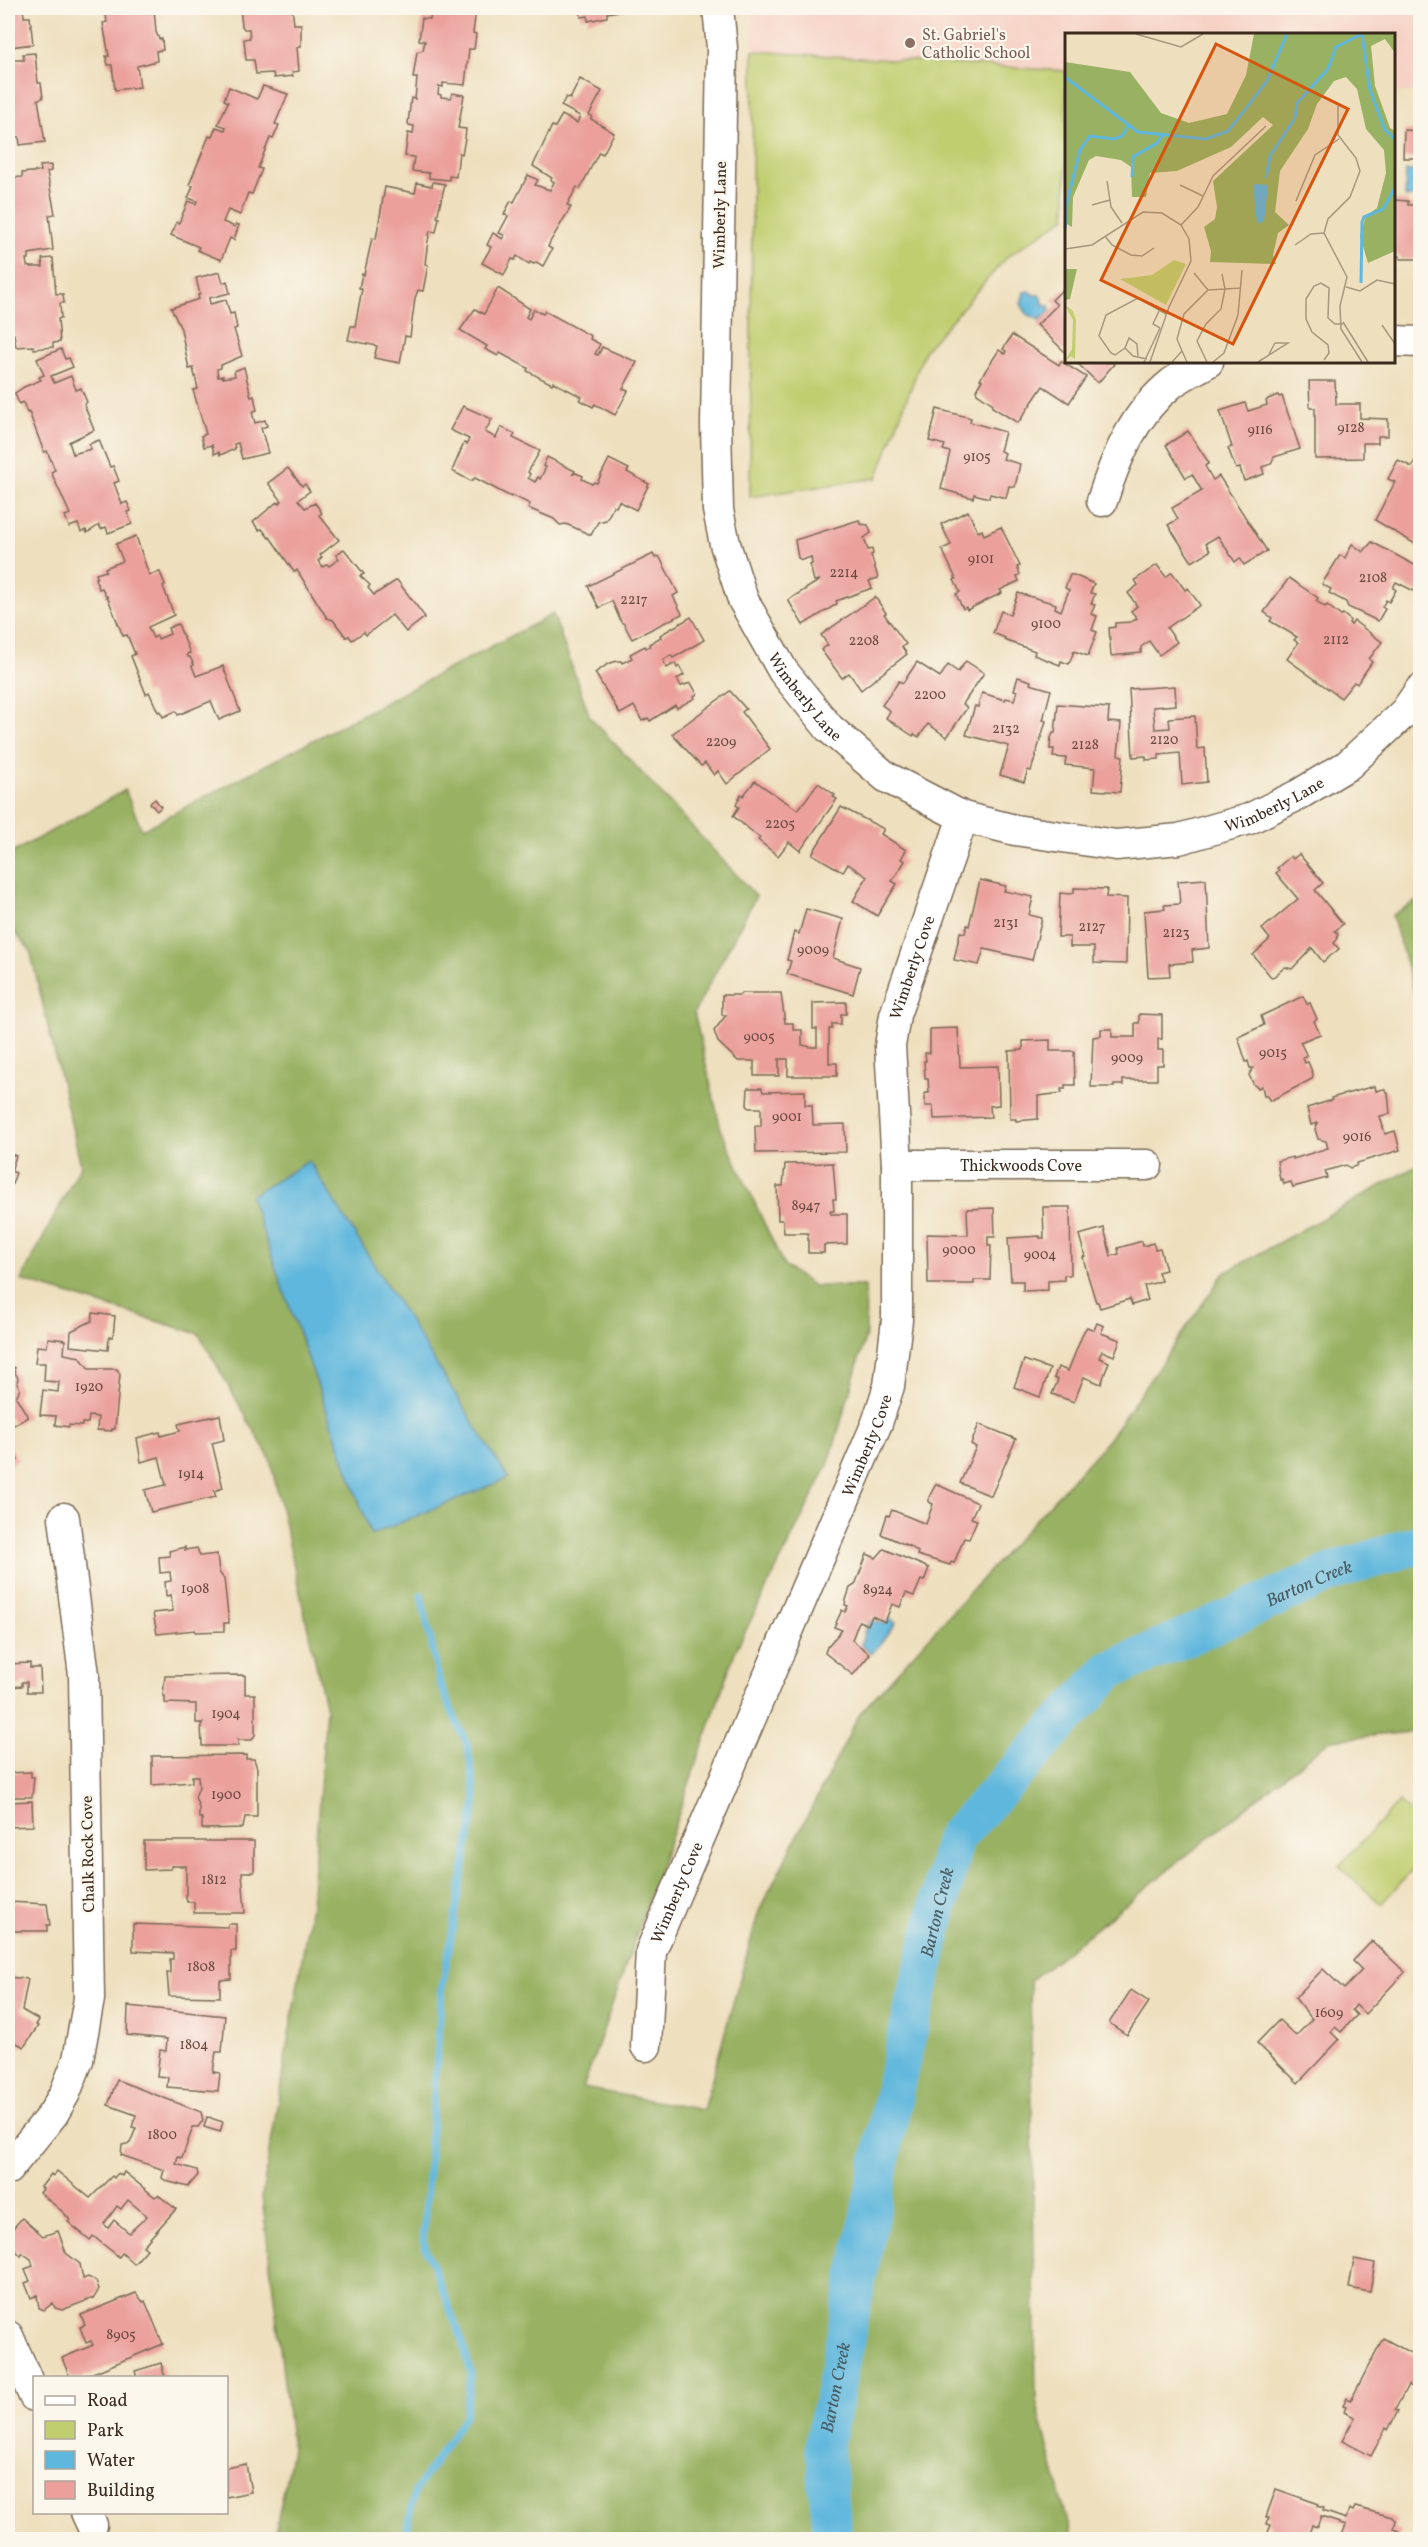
<svg xmlns="http://www.w3.org/2000/svg" width="1428" height="2547" font-family="Vollkorn,serif">
<style>
.built{fill:#f6d1c5}
.green{fill:#c0ce70;stroke:#7e7c47;stroke-width:1.5}
.forest{fill:#98b162;stroke:#6a6e40;stroke-width:1.5}
.water{fill:#60b7dd;stroke:#4e707e;stroke-width:1.5}
.lines{fill:none;stroke-linecap:round;stroke-linejoin:round}
.stream{stroke:#60b7dd;stroke-width:7}
.river{stroke:#60b7dd;stroke-width:39}
.building{fill:#eba09b;fill-rule:evenodd}
.minor-casing{stroke:#7a6956;stroke-width:33}
.minor{stroke:#fff;stroke-width:30}
.education-dot{fill:#8d6e63;stroke:#fbf7ec;stroke-width:2}
.labels{text-anchor:middle;stroke-width:4.5;stroke-linejoin:round;paint-order:stroke}
.number-label{font-size:14px;fill:#67483d}
.education-label{font-size:16px;fill:#785e54;stroke:#fbf7ec;text-anchor:start}
.street-label{font-size:16px;fill:#3b2a1e;stroke:#fbf7ec}
.water-label{font-size:18px;font-style:italic;fill:#485b61;stroke:#fbf7ec}
.inset-river{fill:none;stroke:#60b7dd;stroke-width:3}
.inset-road{fill:none;stroke:#a6977e;stroke-width:1.5}
.view{fill:#d7540e;fill-opacity:0.15;stroke:#d7540e;stroke-width:3}
.inset-edge{fill:none;stroke:#3b2a1e;stroke-width:3}
</style>
<rect width="100%" height="100%" fill="#fbf7ec"/>
<filter id="ink" filterUnits="userSpaceOnUse"><feTurbulence type="fractalNoise" baseFrequency=".0167" numOctaves="2"/><feDisplacementMap in="SourceGraphic" scale="12" xChannelSelector="R" yChannelSelector="G"/><feConvolveMatrix kernelMatrix="1 2 1 2 8 2 1 2 1" color-interpolation-filters="sRGB"/></filter>
<filter id="wash" filterUnits="userSpaceOnUse"><feTurbulence type="fractalNoise" baseFrequency=".008" numOctaves="4" result="noise"/><feDisplacementMap in="SourceGraphic" scale="24" xChannelSelector="R" yChannelSelector="G"/><feGaussianBlur stdDeviation="1.35" result="paint"/><feColorMatrix in="noise" values="0 0 0 0 0 0 0 0 0 0 0 0 0 0 0 0 0 1.4 0 .05"/><feComposite in="paint" operator="in"/></filter>
<g filter="url(#wash)">
<rect width="100%" height="100%" fill="#eedfbe"/>
<!-- built -->
<polygon class="built" points="752,8 1420,8 1420,93 1394,92 1394,34 1066,34 1066,71 753,51"/>
<!-- green -->
<g class="green">
<polygon points="753,51 1066,71 1066,217 1007,257 925,350 877,478 750,497"/>
<polygon points="1399,1802 1420,1822 1420,1862 1381,1904 1339,1866"/>
</g>
<!-- forest -->
<g class="forest">
<polygon points="553,614 590,717 756,896 694,1013 721,1130 784,1266 814,1286 865,1286 866,1335 829,1463 735,1652 583,2088 703,2110 759,1911 860,1713 1108,1440 1224,1273 1420,1164 1420,1731 1330,1740 1030,1981 1036,2401 1072,2539 274,2539 292,2449 262,2196 311,1905 326,1709 270,1459 199,1334 21,1280 81,1165 30,950 8,925 8,855 125,790 142,830"/>
<polygon points="1420,899 1420,1012 1392,915"/>
</g>
<!-- water -->
<g class="water">
<polygon points="1406,171 1420,171 1420,197 1405,197"/>
<polygon points="1030,291 1034,295 1040,295 1044,305 1049,306 1050,311 1040,320 1027,314 1021,304 1024,292"/>
<polygon points="309,1161 508,1478 371,1535 250,1196"/>
<polygon points="890,1619 896,1623 872,1654 861,1645 865,1629 872,1620 885,1624"/>
</g>
<g class="lines">
<!-- stream -->
<polyline class="stream" points="405,2540 415,2491 465,2416 471,2374 462,2340 423,2241 442,1988 476,1800 468,1747 440,1684 421,1595"/>
<!-- river -->
<path class="river" id="s1" d="M833 2540 824 2445 897 2077 955 1838 1109 1671 1338 1570 1420 1544"/>
</g>
<g id="blocks">
<!-- building -->
<g class="building">
<polygon points="8,8 23,8 24,17 30,17 33,44 11,47 12,52 8,52"/>
<polygon points="105,8 154,8 156,32 159,39 162,39 163,50 156,51 157,61 137,66 140,87 115,90 112,65 108,65 106,56 109,56 103,23 107,22"/>
<polygon points="240,8 292,8 294,24 301,24 301,47 297,47 299,71 292,72 293,76 274,78 273,73 256,74 254,60 246,60 244,39 250,38 249,29 244,29 242,26"/>
<polygon points="432,8 474,8 476,10 473,33 476,34 474,49 469,49 465,85 443,83 443,87 439,86 438,94 441,95 441,97 451,98 452,93 464,95 458,128 466,129 465,139 462,154 459,153 456,177 449,176 449,180 429,178 429,173 412,171 414,157 405,156 408,133 413,134 414,126 409,125 408,123 411,98 415,99 417,78 413,78 417,52 423,50 425,41 419,40 422,18 430,19"/>
<polygon points="579,8 624,8 624,10 607,13 607,17 588,21 588,16 581,17"/>
<polygon points="35,53 38,83 41,83 43,98 38,99 45,142 20,145 19,137 15,137 15,133 8,134 8,60 24,60 23,54"/>
<polygon points="580,79 602,91 589,115 592,116 591,119 614,133 603,154 599,152 580,189 577,187 567,205 571,207 550,242 548,247 552,249 543,266 536,262 534,264 530,262 529,264 517,256 515,260 512,259 504,275 482,263 491,247 487,245 493,233 503,239 504,235 499,233 508,216 504,214 511,201 514,202 528,175 538,180 535,185 550,190 554,182 551,180 552,178 533,166 552,126 555,127 562,115 577,123 580,116 561,106 566,97 570,99"/>
<polygon points="263,86 288,94 275,124 279,125 273,139 270,138 258,168 262,169 252,194 248,193 240,215 228,210 223,222 235,227 236,224 239,225 234,240 230,238 221,260 197,250 199,247 171,235 177,222 179,223 188,201 196,204 197,201 188,198 193,186 189,185 209,136 212,137 216,127 225,130 226,127 218,124 228,102 224,100 229,87 257,99"/>
<polygon points="1404,130 1420,131 1420,158 1403,158"/>
<polygon points="51,165 51,171 47,172 55,214 49,215 53,250 29,254 29,259 26,259 27,266 31,267 43,267 42,259 53,258 56,294 63,294 64,303 60,303 61,318 58,319 60,342 53,343 53,347 34,349 33,346 16,347 14,334 8,334 8,178 22,177 22,173 41,171 40,166"/>
<polygon points="433,182 445,184 437,217 439,218 436,232 430,231 428,241 425,264 428,265 423,291 418,290 415,298 410,337 405,336 400,363 374,358 377,346 348,340 351,326 355,326 362,289 359,288 362,274 364,275 372,238 376,239 385,187 415,193 417,183 432,186"/>
<polygon points="1394,200 1408,201 1408,205 1420,205 1420,259 1400,259 1400,256 1394,256"/>
<polygon points="220,272 223,283 227,281 230,293 209,298 210,304 226,300 230,314 234,313 237,328 234,329 242,356 221,365 221,368 217,369 218,377 223,376 223,378 235,376 234,371 244,367 251,397 254,396 257,410 252,412 255,423 265,420 267,426 261,428 268,453 242,459 238,443 234,444 235,449 220,455 219,452 214,454 212,445 204,447 201,436 206,434 193,390 198,389 193,368 189,369 181,329 171,308 199,299 198,295 200,294 196,278"/>
<polygon points="498,288 530,309 526,317 529,319 534,309 543,314 545,311 591,336 590,339 600,344 595,354 598,355 602,347 637,362 623,389 628,391 615,415 595,404 593,407 580,400 582,397 553,382 552,384 527,371 528,368 500,353 498,356 485,349 487,346 460,330 475,309 484,314"/>
<polygon points="1063,289 1066,293 1066,353 1037,325 1057,305 1052,300"/>
<polygon points="1012,335 1059,365 1061,361 1086,377 1069,403 1043,386 1018,423 992,407 993,404 977,393 976,390 982,380 980,379 999,350 1005,354 1006,351 1003,349"/>
<polygon points="61,349 65,359 69,358 73,367 51,376 54,383 71,376 76,390 81,388 87,402 84,404 94,430 69,442 73,454 91,449 89,444 99,440 110,467 113,466 119,481 114,483 122,504 127,502 131,511 127,512 132,524 108,533 106,527 101,529 99,525 87,533 86,530 81,532 78,524 69,527 65,516 70,514 51,472 55,470 47,451 44,452 29,412 27,413 23,402 19,404 15,393 24,387 41,380 39,377 44,375 37,359"/>
<polygon points="1076,362 1112,362 1114,364 1098,383"/>
<polygon points="1309,381 1335,381 1336,404 1360,404 1360,418 1388,419 1388,436 1378,436 1378,443 1363,443 1363,458 1315,459 1315,408 1310,408"/>
<polygon points="1278,395 1279,397 1282,396 1300,449 1274,457 1271,464 1262,467 1264,474 1244,481 1240,468 1236,469 1228,448 1232,447 1220,411 1245,403 1248,411 1267,405 1266,401 1268,399"/>
<polygon points="463,406 492,419 485,432 496,438 501,427 515,434 513,438 540,451 528,472 530,474 528,478 535,482 538,477 540,479 546,467 543,466 547,457 575,471 573,474 576,473 583,476 582,479 592,484 594,482 597,483 609,459 629,469 627,472 649,484 636,510 619,501 616,507 614,506 606,520 598,522 591,535 566,524 560,525 554,519 528,508 530,504 512,495 511,497 475,478 471,481 452,471 464,443 467,444 469,439 450,430"/>
<polygon points="937,409 971,418 970,422 1005,432 1000,451 1005,453 1003,459 1020,464 1015,487 1009,486 1006,498 990,494 989,498 974,494 973,498 941,489 950,452 943,450 945,445 929,441"/>
<polygon points="1188,431 1209,463 1205,466 1213,480 1219,476 1267,551 1244,565 1240,558 1235,562 1218,536 1206,543 1210,551 1192,562 1168,525 1178,519 1172,508 1202,491 1192,474 1186,478 1166,445"/>
<polygon points="1398,460 1412,467 1415,460 1420,463 1420,547 1375,520 1395,482 1388,479"/>
<polygon points="288,468 302,486 305,484 310,491 298,500 305,508 315,503 322,513 319,515 339,540 320,555 322,557 318,561 323,567 327,564 329,566 339,559 336,555 344,549 364,574 360,576 370,585 368,588 374,595 397,580 425,617 406,632 392,615 366,635 364,632 352,640 349,636 346,637 333,620 327,618 297,570 294,572 270,537 269,538 262,529 259,530 253,522 277,502 278,504 282,501 268,483"/>
<polygon points="968,511 978,532 982,530 984,535 1001,527 1020,566 1017,567 1020,574 1017,576 1019,581 1000,590 1002,593 967,610 966,607 963,609 956,594 960,592 954,580 956,579 942,549 951,545 941,524"/>
<polygon points="859,520 860,524 868,525 871,533 864,538 868,550 872,549 873,554 871,555 878,578 869,581 872,588 836,601 837,604 803,625 788,600 820,580 814,581 810,565 812,564 811,557 802,560 798,558 795,540"/>
<polygon points="136,536 149,575 160,572 165,585 163,586 174,615 148,627 153,638 157,636 158,639 170,634 168,628 178,624 190,653 187,654 188,657 190,657 194,665 192,666 196,676 223,666 240,711 219,720 211,701 178,715 176,711 163,717 160,711 158,712 149,692 146,694 131,656 135,654 127,635 123,636 107,596 106,597 102,588 99,589 95,579 97,577 96,574 106,571 105,568 123,561 116,544"/>
<polygon points="1372,542 1420,568 1420,594 1396,582 1393,588 1396,590 1389,602 1386,600 1382,607 1385,609 1378,621 1348,607 1346,602 1329,593 1331,589 1322,584 1340,555 1345,558 1352,544 1363,552"/>
<polygon points="653,554 655,558 659,556 678,593 673,596 682,614 632,639 624,624 621,622 612,601 599,608 588,586"/>
<polygon points="1157,565 1166,577 1172,572 1185,590 1188,588 1200,605 1167,628 1177,642 1159,655 1149,641 1141,647 1141,653 1111,656 1109,628 1115,627 1115,623 1131,622 1137,618 1131,611 1137,606 1128,593 1138,585 1135,580"/>
<polygon points="1070,575 1074,575 1094,584 1090,593 1095,594 1091,604 1095,605 1091,614 1097,616 1092,630 1097,632 1088,656 1074,651 1069,664 1061,661 1060,665 1034,655 1035,651 1004,640 1005,638 993,633 1001,611 1010,615 1018,593 1056,604 1055,608 1061,611 1069,590 1065,588"/>
<polygon points="1289,578 1318,598 1316,601 1325,607 1327,605 1341,616 1343,614 1350,620 1349,623 1351,625 1354,621 1382,642 1369,659 1372,662 1357,684 1354,682 1341,698 1287,659 1298,643 1294,640 1297,637 1270,621 1272,618 1264,612"/>
<polygon points="875,597 886,613 884,614 906,644 902,647 907,654 861,690 849,673 842,678 821,650 828,645 821,635"/>
<polygon points="691,617 704,640 673,658 671,655 663,660 667,668 675,663 677,668 679,666 684,675 677,679 681,686 691,683 697,694 694,696 695,698 677,708 675,705 650,721 648,718 642,721 634,706 620,714 595,673 608,664 617,661 621,661 622,663 632,658 630,654 645,646 646,648 650,646 649,644 661,637 660,635"/>
<polygon points="966,661 984,673 963,704 967,708 947,737 928,724 919,737 914,734 913,736 886,718 890,711 882,705 899,681 903,683 917,662 940,677 948,665 958,672"/>
<polygon points="1018,677 1031,681 1030,684 1051,690 1043,720 1046,721 1031,771 1028,770 1024,782 1000,775 1009,746 966,735 975,706 978,707 982,693 1005,700 1006,698 1014,700 1017,691 1014,690"/>
<polygon points="1175,686 1176,705 1153,707 1155,729 1170,728 1169,718 1195,716 1197,749 1205,748 1207,782 1182,785 1180,753 1159,755 1159,759 1146,760 1146,756 1133,757 1129,689"/>
<polygon points="730,691 746,709 742,712 770,749 727,784 718,771 714,775 705,763 701,766 672,734"/>
<polygon points="1058,704 1109,708 1108,722 1121,723 1118,755 1123,756 1120,792 1093,790 1095,768 1065,765 1066,758 1053,757 1054,749 1050,749 1051,738 1053,733 1055,733"/>
<polygon points="755,781 798,810 818,783 835,795 833,797 837,799 800,851 789,842 778,856 758,840 760,838 733,816 739,807 736,805 741,794 743,796"/>
<polygon points="155,799 161,807 157,811 150,803"/>
<polygon points="841,807 884,829 881,834 906,850 901,859 905,861 892,881 897,884 877,916 853,901 867,877 848,864 843,872 812,854"/>
<polygon points="1299,854 1323,883 1315,890 1343,924 1335,931 1338,934 1337,940 1334,943 1339,949 1323,962 1312,948 1292,969 1285,967 1272,978 1253,955 1270,939 1262,929 1298,899 1276,873 1279,870 1277,868 1291,856 1293,859"/>
<polygon points="1206,879 1209,948 1192,950 1193,962 1169,964 1170,976 1148,977 1144,911 1165,909 1164,905 1180,904 1178,881"/>
<polygon points="980,880 1006,886 1004,891 1033,897 1029,915 1042,918 1032,960 984,949 979,965 954,960 960,932 965,933 967,925 969,926"/>
<polygon points="1074,888 1107,889 1106,897 1127,898 1126,964 1094,963 1094,947 1070,947 1070,937 1058,937 1060,893 1071,894 1074,892"/>
<polygon points="806,909 843,919 833,958 860,967 853,994 787,974 791,961 787,960 794,932 799,934"/>
<polygon points="741,993 781,993 785,1023 793,1023 793,1030 802,1030 802,1045 811,1047 817,1047 817,1029 813,1029 813,1003 846,1002 846,1014 841,1014 841,1024 832,1024 832,1029 829,1029 829,1063 837,1063 837,1076 788,1076 788,1059 779,1059 779,1076 754,1076 754,1061 738,1061 718,1042 714,1031 726,1015 722,1015 722,995 740,995"/>
<polygon points="1303,996 1307,1004 1310,1003 1317,1019 1314,1021 1320,1034 1300,1042 1307,1056 1303,1058 1305,1063 1308,1062 1313,1074 1312,1079 1270,1101 1267,1096 1264,1096 1262,1086 1258,1088 1254,1085 1249,1075 1253,1068 1250,1068 1248,1061 1246,1062 1238,1037 1264,1025 1261,1016"/>
<polygon points="1139,1014 1162,1015 1162,1039 1158,1039 1158,1050 1163,1050 1163,1065 1157,1065 1157,1080 1123,1080 1123,1085 1114,1085 1114,1087 1091,1087 1093,1037 1101,1036 1101,1029 1112,1029 1112,1037 1135,1037 1135,1023 1139,1023"/>
<polygon points="958,1028 960,1067 998,1066 999,1105 990,1106 991,1117 934,1119 933,1106 925,1106 925,1093 929,1093 928,1078 925,1078 924,1061 926,1061 925,1053 930,1053 930,1029"/>
<polygon points="1050,1040 1050,1051 1074,1051 1075,1085 1065,1085 1065,1089 1061,1089 1062,1093 1038,1096 1038,1119 1016,1121 1016,1119 1010,1119 1009,1051 1023,1050 1023,1041"/>
<polygon points="1375,1086 1376,1091 1384,1089 1388,1093 1390,1114 1380,1116 1385,1134 1395,1131 1400,1150 1357,1163 1356,1166 1350,1168 1346,1165 1325,1171 1327,1178 1293,1187 1291,1182 1284,1184 1282,1179 1280,1180 1277,1161 1293,1157 1293,1159 1328,1148 1326,1141 1318,1139 1315,1129 1318,1123 1311,1125 1307,1108 1332,1100 1331,1098"/>
<polygon points="748,1088 762,1088 763,1092 805,1091 805,1105 812,1105 813,1125 845,1124 846,1152 756,1153 755,1126 761,1126 761,1108 749,1108 747,1105"/>
<polygon points="8,1153 16,1156 11,1171 16,1173 8,1195"/>
<polygon points="833,1163 836,1199 833,1199 834,1211 830,1211 831,1214 847,1214 847,1244 824,1245 824,1253 808,1253 808,1233 784,1233 783,1220 778,1220 777,1186 783,1186 785,1164"/>
<polygon points="1043,1207 1070,1207 1071,1275 1064,1275 1064,1280 1048,1281 1048,1290 1023,1291 1023,1281 1011,1281 1008,1238 1040,1236 1040,1238 1044,1238"/>
<polygon points="994,1208 995,1237 988,1237 988,1245 991,1245 990,1280 974,1280 974,1284 928,1284 927,1234 968,1235 967,1209"/>
<polygon points="1104,1228 1111,1256 1119,1254 1118,1248 1142,1241 1143,1246 1153,1243 1155,1249 1160,1248 1166,1270 1158,1272 1161,1281 1144,1286 1148,1300 1132,1305 1130,1299 1100,1308 1098,1302 1096,1302 1087,1273 1083,1257 1085,1256 1079,1235"/>
<polygon points="93,1313 115,1316 113,1337 109,1337 108,1350 70,1346 71,1331 92,1321"/>
<polygon points="1097,1323 1104,1326 1101,1333 1120,1340 1114,1356 1102,1351 1099,1358 1109,1362 1101,1384 1084,1377 1074,1402 1052,1394 1058,1380 1054,1378 1058,1367 1068,1371 1084,1331 1087,1327 1094,1330"/>
<polygon points="48,1338 65,1340 64,1354 80,1357 89,1369 117,1369 120,1374 115,1429 112,1429 112,1431 97,1430 98,1417 89,1416 88,1423 82,1423 82,1426 69,1425 69,1427 55,1425 56,1416 40,1415 43,1390 58,1392 59,1382 44,1381 45,1363 35,1363 37,1346 47,1347"/>
<polygon points="1024,1360 1050,1369 1040,1397 1014,1387"/>
<polygon points="8,1364 15,1368 13,1369 18,1378 17,1383 20,1389 16,1397 28,1417 14,1425 10,1417 8,1418"/>
<polygon points="220,1415 224,1440 212,1443 223,1488 214,1491 216,1497 151,1512 145,1490 166,1485 159,1457 141,1462 137,1438 160,1432 161,1436 180,1431 178,1424"/>
<polygon points="979,1424 1016,1439 991,1496 960,1483 976,1447 971,1444"/>
<polygon points="8,1442 18,1460 8,1466"/>
<polygon points="936,1484 978,1503 971,1518 977,1520 969,1539 964,1538 954,1563 951,1562 950,1565 917,1555 918,1552 911,1547 881,1534 887,1515 889,1516 892,1510 926,1524 933,1504 929,1502 929,1497"/>
<polygon points="185,1547 185,1550 197,1548 200,1556 217,1554 219,1572 224,1579 229,1623 224,1623 224,1631 195,1632 195,1630 157,1634 153,1613 173,1611 171,1595 166,1596 165,1582 171,1581 170,1572 160,1573 159,1557 170,1556 169,1551"/>
<polygon points="884,1549 929,1568 924,1581 921,1580 914,1596 906,1593 900,1607 892,1604 885,1622 872,1616 868,1625 859,1621 852,1640 870,1654 853,1675 825,1653 827,1647 842,1630 834,1627 842,1610 845,1612 848,1606 845,1605 846,1600 850,1588 855,1585 867,1554 876,1558"/>
<polygon points="30,1663 30,1668 40,1668 41,1692 27,1692 27,1682 22,1682 22,1686 8,1687 8,1664"/>
<polygon points="245,1675 245,1694 255,1694 255,1735 252,1740 238,1740 238,1746 202,1746 201,1725 203,1723 196,1723 196,1704 165,1703 165,1696 163,1696 165,1676"/>
<polygon points="246,1755 246,1759 254,1759 257,1768 257,1817 245,1817 243,1828 202,1829 202,1818 199,1818 199,1807 195,1797 199,1787 198,1776 192,1776 192,1782 152,1785 152,1756"/>
<polygon points="31,1772 31,1777 34,1777 32,1797 8,1797 8,1773"/>
<polygon points="32,1801 33,1826 8,1827 8,1802"/>
<polygon points="144,1841 254,1841 254,1872 242,1872 245,1913 194,1913 194,1902 187,1902 186,1897 186,1866 171,1866 171,1869 144,1870"/>
<polygon points="8,1902 47,1904 50,1925 47,1925 47,1931 8,1931"/>
<polygon points="133,1924 228,1927 228,1924 236,1924 236,1951 231,1951 231,1979 220,1980 220,1997 169,1996 167,1973 170,1973 170,1959 173,1959 173,1953 133,1951"/>
<polygon points="1372,1941 1405,1972 1365,2014 1356,2005 1352,2010 1357,2015 1341,2032 1335,2027 1331,2032 1339,2040 1298,2083 1257,2043 1279,2020 1296,2036 1312,2019 1295,1998 1323,1969 1344,1989 1362,1970 1353,1961"/>
<polygon points="8,1977 28,1979 22,2010 39,2020 36,2025 38,2026 24,2047 13,2041 12,2043 8,2040"/>
<polygon points="1131,1990 1149,2002 1127,2035 1109,2023"/>
<polygon points="128,2006 225,2016 222,2052 216,2052 213,2072 220,2073 218,2091 167,2087 168,2077 157,2076 160,2050 166,2051 167,2039 127,2035"/>
<polygon points="117,2080 201,2112 203,2120 198,2127 193,2127 182,2158 178,2157 176,2164 197,2170 198,2175 188,2187 166,2181 162,2178 164,2170 121,2155 122,2145 130,2143 136,2128 132,2127 136,2115 108,2105"/>
<polygon points="207,2117 223,2122 220,2132 204,2127"/>
<path d="M57 2171 90 2198 112 2176 114 2178 118 2173 122 2176 124 2172 155 2197 158 2195 176 2209 143 2246 147 2249 134 2264 122 2253 119 2257 93 2236 90 2240 68 2222 70 2220 64 2213 40 2193 43 2189 41 2187 51 2174 53 2176ZM128 2200 147 2216 144 2219 129 2233 114 2220 108 2228 104 2224 117 2206 121 2209Z"/>
<polygon points="22,2218 43,2236 58,2231 66,2253 80,2264 83,2279 88,2277 96,2281 99,2289 94,2298 62,2310 55,2308 53,2303 44,2310 39,2308 37,2295 31,2298 25,2283 30,2281 25,2269 33,2266 31,2259 22,2253 21,2256 8,2242 8,2234"/>
<polygon points="1354,2259 1375,2263 1370,2292 1349,2288"/>
<polygon points="136,2293 143,2302 145,2301 163,2344 81,2378 70,2378 62,2358 93,2345 91,2341 86,2343 80,2327 85,2325 81,2315"/>
<polygon points="1383,2338 1420,2358 1418,2365 1420,2368 1411,2387 1408,2385 1395,2410 1398,2411 1388,2430 1386,2428 1371,2456 1342,2441 1355,2417 1344,2412 1346,2407 1343,2406 1347,2398 1351,2400"/>
<polygon points="161,2363 165,2378 137,2378 135,2371"/>
<polygon points="246,2464 251,2492 226,2497 226,2468"/>
<polygon points="1276,2489 1319,2504 1318,2506 1324,2508 1323,2511 1346,2519 1349,2509 1353,2511 1355,2507 1392,2517 1396,2520 1394,2529 1400,2531 1397,2540 1340,2540 1346,2525 1321,2517 1317,2527 1312,2525 1307,2540 1265,2540 1271,2525 1267,2524 1269,2517 1266,2517"/>
</g>
</g>
</g>
<g filter="url(#ink)">
<use href="#blocks" fill-opacity="0" stroke="#7a6956" stroke-width="1.5"/>
<g class="lines">
<!-- minor casing -->
<g class="minor-casing">
<g id="minor">
<path id="s2" d="M718 8 722 48 716 425 718 510 725 544 743 600 783 671 829 728 886 777 963 817 1015 830 1116 845 1179 839 1249 819 1298 795 1348 765 1405 712 1420 690"/>
<polyline points="1394,341 1420,342"/>
<path d="M1102 501C1116 457 1134 413 1172 383 1183 375 1196 369 1208 362"/>
<path id="s3" d="M897 1165H1147"/>
<path id="s4" d="M646 2046 651 1951 877 1423 889 1386 897 1320V1165L890 1046 895 1015 963 817"/>
<polyline points="8,2169 53,2114 65,2093 78,2060 89,1999 84,1675 64,1518"/>
<polyline points="8,2336 34,2396"/>
<polyline points="86,2512 92,2525"/>
</g>
</g>
<!-- minor -->
<use href="#minor" class="minor"/>
</g>
</g>
<!-- markers -->
<circle class="education-dot" cx="910" cy="43" r="6"/>
<g class="labels">
<!-- number labels -->
<g class="number-label">
<text x="1351" y="432">9128</text>
<text x="1260" y="434">9116</text>
<text x="977" y="461">9105</text>
<text x="981" y="563">9101</text>
<text x="844" y="577">2214</text>
<text x="1373" y="582">2108</text>
<text x="634" y="604">2217</text>
<text x="1046" y="628">9100</text>
<text x="1336" y="644">2112</text>
<text x="864" y="645">2208</text>
<text x="930" y="699">2200</text>
<text x="1006" y="733">2132</text>
<text x="1164" y="744">2120</text>
<text x="721" y="746">2209</text>
<text x="1085" y="749">2128</text>
<text x="780" y="828">2205</text>
<text x="1006" y="927">2131</text>
<text x="1092" y="931">2127</text>
<text x="1176" y="937">2123</text>
<text x="813" y="954">9009</text>
<text x="759" y="1041">9005</text>
<text x="1273" y="1057">9015</text>
<text x="1127" y="1062">9009</text>
<text x="787" y="1121">9001</text>
<text x="1357" y="1141">9016</text>
<text x="806" y="1210">8947</text>
<text x="959" y="1254">9000</text>
<text x="1040" y="1259">9004</text>
<text x="89" y="1391">1920</text>
<text x="191" y="1478">1914</text>
<text x="195" y="1593">1908</text>
<text x="878" y="1594">8924</text>
<text x="226" y="1718">1904</text>
<text x="226" y="1799">1900</text>
<text x="214" y="1884">1812</text>
<text x="201" y="1971">1808</text>
<text x="1329" y="2017">1609</text>
<text x="194" y="2049">1804</text>
<text x="162" y="2139">1800</text>
<text x="121" y="2339">8905</text>
</g>
<!-- education labels -->
<g class="education-label">
<text x="922" y="40">St. Gabriel's<tspan x="922" dy="18">Catholic School</tspan></text>
</g>
<!-- street labels -->
<g class="street-label">
<text transform="translate(719 215) rotate(-89)" y="6">Wimberly Lane</text>
<text dy="6" stroke="none"><textPath href="#s2" startOffset="711">Wimberly Lane</textPath></text>
<text dy="6" stroke="none"><textPath href="#s2" startOffset="1233">Wimberly Lane</textPath></text>
<text dy="6" stroke="none"><textPath href="#s4" startOffset="1131">Wimberly Cove</textPath></text>
<text dy="6" stroke="none"><textPath href="#s3" startOffset="124">Thickwoods Cove</textPath></text>
<text dy="6" stroke="none"><textPath href="#s4" startOffset="645">Wimberly Cove</textPath></text>
<text transform="translate(87 1854) rotate(-91)" y="6">Chalk Rock Cove</text>
<text dy="6" stroke="none"><textPath href="#s4" startOffset="159">Wimberly Cove</textPath></text>
</g>
<!-- water labels -->
<g class="water-label">
<text dy="6" stroke="none"><textPath href="#s1" startOffset="1162">Barton Creek</textPath></text>
<text dy="6" stroke="none"><textPath href="#s1" startOffset="640">Barton Creek</textPath></text>
<text dy="6" stroke="none"><textPath href="#s1" startOffset="154">Barton Creek</textPath></text>
</g>
</g>
<!-- overview -->
<g transform="translate(1065 33)">
<rect width="330" height="330" fill="#eedfbe"/>
<path d="M109 227 121 231 101 272 55 246 87 242ZM0 272 8 278 11 287 10 326 6 323 0 328 7 316 8 287Z" fill="#c0ce70"/>
<path d="M189 1H330V20L320 6 306 13 310 53 325 95 330 98V218L303 230 295 203 301 183 312 175 321 140 319 117 301 96 292 56 281 44 269 48 252 71 243 96 215 138 210 179 224 192 213 200 208 222 211 231 145 229 146 218 139 194 150 186 152 174 148 148 208 92 198 84 166 114 112 138 85 140 81 164H67L66 134 56 127 31 123 24 127 8 164 7 194 0 190V29L65 39 96 80 124 90 162 81 181 42ZM0 236H12L5 266 0 267Z" fill="#98b162"/>
<path d="M188 151 203 152 199 189 192 190Z" fill="#60b7dd"/>
<path class="inset-river" d="M297 2 305 57 320 97 330 106M0 44 73 99 141 106 163 98 179 78 202 48 222 1M67 144 68 124 92 110 97 103M201 145 205 123 230 85 232 70 263 36 271 14 297 1M0 196 2 169 15 117 25 103 49 106 57 103 63 93M296 250 297 189 299 184 318 176 330 155"/>
<path class="inset-road" d="M71 1 116 14 138 1M273 73V102L291 125 295 138 285 164 263 186 259 200 282 244 275 273 276 296 297 329M42 148 46 174 57 190M115 152 138 163M231 168 250 122 274 106M27 172 45 167M116 192 133 174 148 143 201 93M40 203 47 212 66 222 77 223 89 215M230 212 246 201 259 200M0 216 27 212 78 179 97 180 116 192 124 206 126 228 104 274 85 329M129 240 143 257 160 256 156 276 141 291 132 308 142 329M157 241 160 256 176 255M281 254 295 258 312 247 330 251M94 278 88 291 95 295M278 289 303 329M317 292 330 311M60 315 68 323 82 326M117 318 112 306 119 281 143 257M73 323 72 311 64 305 60 315 50 322 46 320 34 303 41 282 73 265 101 281M259 327 264 320 263 312 247 299 241 286V266L249 253 256 250 264 255 263 285 270 291H278M79 329 95 295M107 329 117 318 122 329M148 329 159 320 173 282 177 237M193 329 223 310H210L204 321"/>
<path class="view" d="M151 11 283 76 168 311 36 247Z"/>
<rect width="330" height="330" class="inset-edge"/>
</g>
<!-- margin -->
<rect width="1428" height="2547" fill="none" stroke="#fbf7ec" stroke-width="30"/>
<!-- legend -->
<rect x="33" y="2376" width="195" height="138" fill="#fbf7ec" stroke="#aea59a" stroke-width="1.5"/>
<rect x="45" y="2396" width="30" height="9" fill="#ffffff" stroke="#aea59a" stroke-width="1.5"/>
<text x="87" y="2406" font-size="18" fill="#3b2a1e">Road</text>
<rect x="45" y="2421" width="30" height="18" fill="#c0ce70" stroke="#aea59a" stroke-width="1.5"/>
<text x="87" y="2436" font-size="18" fill="#3b2a1e">Park</text>
<rect x="45" y="2451" width="30" height="18" fill="#60b7dd" stroke="#aea59a" stroke-width="1.5"/>
<text x="87" y="2466" font-size="18" fill="#3b2a1e">Water</text>
<rect x="45" y="2481" width="30" height="18" fill="#eba09b" stroke="#aea59a" stroke-width="1.5"/>
<text x="87" y="2496" font-size="18" fill="#3b2a1e">Building</text>
</svg>
